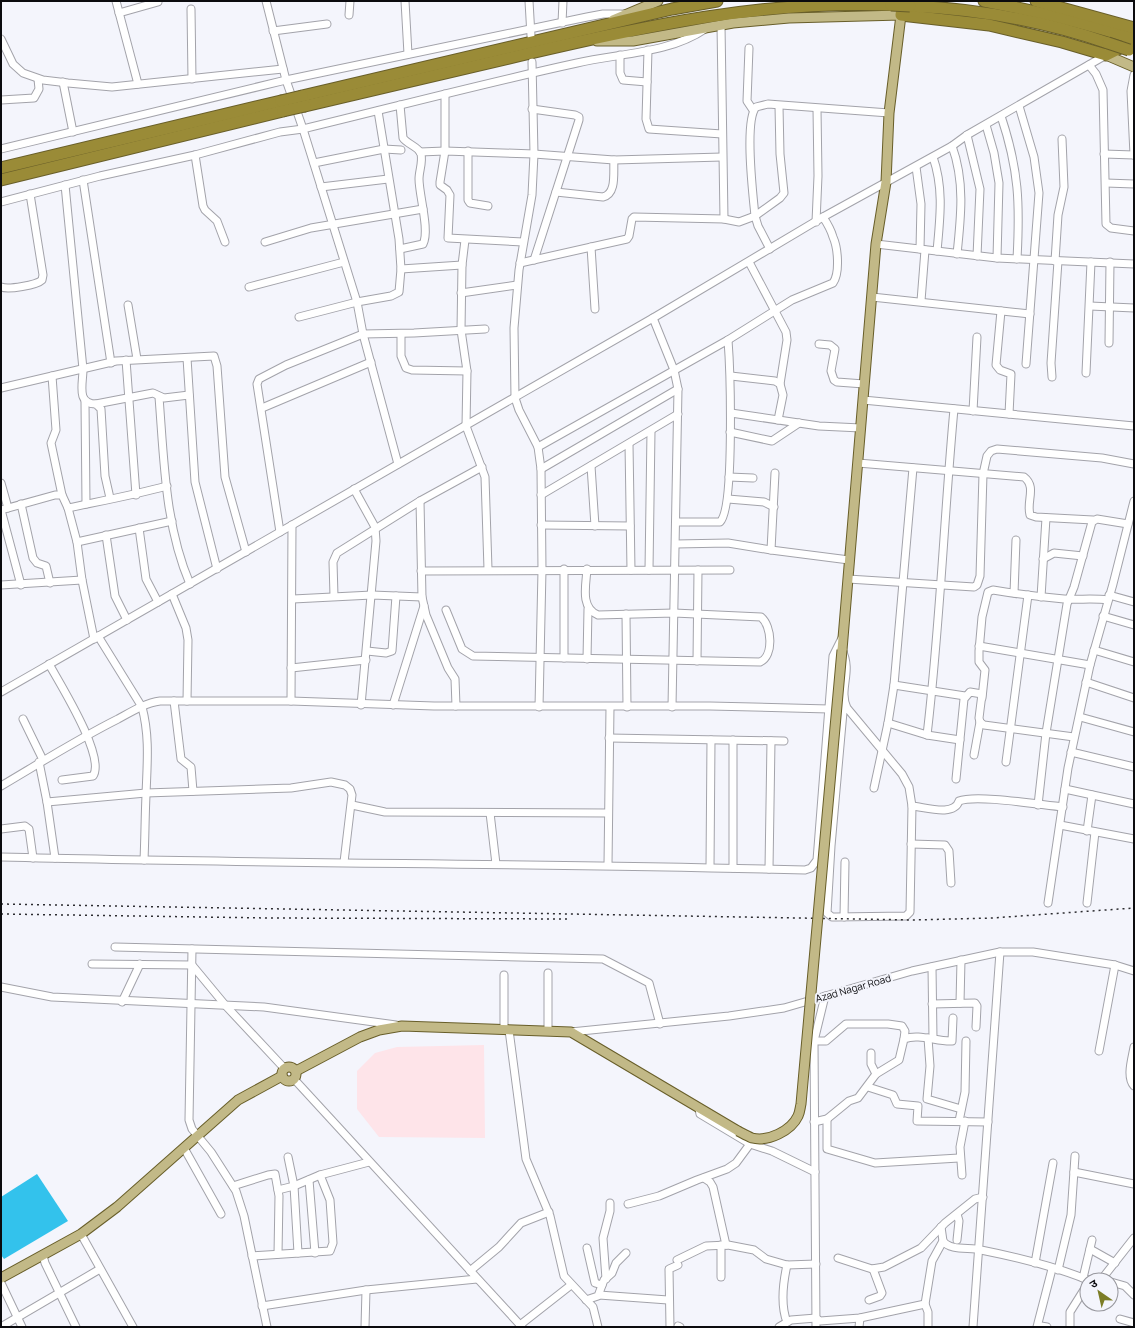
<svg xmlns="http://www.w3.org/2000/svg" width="1135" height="1328" font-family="Manrope,'Noto Sans Devanagari',sans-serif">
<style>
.education{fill:#fee4e9}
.water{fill:#33c2ec}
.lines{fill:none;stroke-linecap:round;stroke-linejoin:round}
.minor-casing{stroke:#a3a3aa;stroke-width:9}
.major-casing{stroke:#685e29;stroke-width:11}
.highway-casing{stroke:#685e29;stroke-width:13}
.minor{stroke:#fff;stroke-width:7}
.major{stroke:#c2b987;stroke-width:9}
.highway{stroke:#9a8b37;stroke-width:11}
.rail{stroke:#2c2c30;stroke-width:1.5;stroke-dasharray:2 4;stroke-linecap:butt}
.major-bridge-casing{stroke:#685e29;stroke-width:11;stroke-linecap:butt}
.highway-bridge-casing{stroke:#685e29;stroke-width:13;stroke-linecap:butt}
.major-bridge{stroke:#c2b987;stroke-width:9}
.highway-bridge{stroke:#9a8b37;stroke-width:11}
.labels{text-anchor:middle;stroke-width:4;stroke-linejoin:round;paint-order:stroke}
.street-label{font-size:10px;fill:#0b0b0e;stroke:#f4f5fc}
</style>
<rect width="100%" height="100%" fill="#f4f5fc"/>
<!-- education -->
<polygon class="education" points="484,1045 485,1138 379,1137 357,1109 357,1071 375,1053 397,1047"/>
<!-- water -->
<polygon class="water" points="37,1174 68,1221 4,1259 1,1255 1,1197"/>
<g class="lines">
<!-- minor casing -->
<g class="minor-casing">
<g id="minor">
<polyline points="116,1 138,84"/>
<polyline points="266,1 286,80 303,129 357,302 363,334 398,464"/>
<polyline points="405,1 408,54"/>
<polyline points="529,1 531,36"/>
<polyline points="191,9 192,79"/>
<polyline points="119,13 158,2"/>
<polyline points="349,15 350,1"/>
<polyline points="562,23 563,1"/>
<polyline points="721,25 724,219"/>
<polyline points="273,31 327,24"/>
<polyline points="1,39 13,64 23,73 43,80 68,83 112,87 283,69"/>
<polyline points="749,48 747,101 753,110"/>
<polyline points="648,50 646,119 649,129 722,134"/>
<polyline points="620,55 620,73 623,80 647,82"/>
<polyline points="532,62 534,154 532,195 519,270 514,328 515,398 519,410 538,447 541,469 542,570 539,707"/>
<polyline points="1089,65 1096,74 1103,90 1106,224 1111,228 1134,231"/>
<polyline points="63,82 73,132"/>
<polyline points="445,94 445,151 440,182 440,185 447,190 450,195 448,238 523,242"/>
<polyline points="1,100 34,98 39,89 38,79"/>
<path d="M400 105 403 138C407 144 419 147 421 154 423 162 419 171 419 179 419 195 430 231 423 244L400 249"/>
<polyline points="1019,106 1034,157 1039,193 1026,364"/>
<polyline points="532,109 575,115 579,117 579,120 534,260"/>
<path d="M1001 116C1019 170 1020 204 1017 259"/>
<polyline points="986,125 994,153 999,183 997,258"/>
<polyline points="967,135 980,189 977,256"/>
<path d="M952 146C965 181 961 217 957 254"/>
<polyline points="1,149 286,80 587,17 603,14 625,14"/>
<polyline points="468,151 468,200 470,203 488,206"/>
<polyline points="420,152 445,151 534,154 614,160 722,157"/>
<polyline points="1104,154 1134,155"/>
<polyline points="195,155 203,206 205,210 217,221 225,242"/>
<polyline points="1134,155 1131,91 1134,75"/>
<path d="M933 157C944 189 940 218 937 251"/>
<polyline points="314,163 384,149 401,150"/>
<polyline points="916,167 921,204 920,249"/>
<polyline points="83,180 111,363"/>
<polyline points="1106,183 1134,184"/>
<path d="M65 185 83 369C83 384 76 404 96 404L101 409 105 476 110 498"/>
<polyline points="321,187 388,179"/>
<path d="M556 192 603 197C617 194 613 172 614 160"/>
<path d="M1 202 100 176 195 155 280 132 303 129C394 107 485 83 577 63 619 53 668 54 705 29"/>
<polyline points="816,222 818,176 817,109"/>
<polyline points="465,240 462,265 461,330 467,371 466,426 485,477 488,569"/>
<polyline points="265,242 311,228 423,209"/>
<polyline points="876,244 997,258 1134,264"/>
<polyline points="591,247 595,309"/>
<path d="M770 249 758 226 755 216C753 195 744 121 756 107L768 104 889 113"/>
<polyline points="1055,261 1058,215 1064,187 1062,139"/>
<polyline points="749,262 786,332 787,340 780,384"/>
<polyline points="520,263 627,239 629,236 632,219 634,217 724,219 739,222 755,216 780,198 784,193 780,154 779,106"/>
<polyline points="401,269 462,265"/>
<path d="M1 287C8 290 37 285 42 280L43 275 30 194"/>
<polyline points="249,287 344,262"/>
<polyline points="461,293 517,285"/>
<polyline points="872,297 1030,314"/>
<polyline points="921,301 925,250"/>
<polyline points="128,305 137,359"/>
<polyline points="1090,306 1134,308"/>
<polyline points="1001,311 996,365 1000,370 1011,374 1009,414"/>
<polyline points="299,317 357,302 391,296 399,292 401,269 399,239 378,111"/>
<polyline points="653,318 674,370 678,389 672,707"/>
<polyline points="401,334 401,356 406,368 412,370 467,371"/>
<polyline points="1109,343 1110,262"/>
<polyline points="819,344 830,345 835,349 831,371 834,380 837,382 864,384"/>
<polyline points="187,358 195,482 217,569"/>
<polyline points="126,360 136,495"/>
<polyline points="1086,373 1091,262"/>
<polyline points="52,376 56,430 51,443 62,495"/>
<polyline points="731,376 775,381 780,384 783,395 778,420"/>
<polyline points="1052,377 1051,363 1058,261"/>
<polyline points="1,388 116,361 214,356 217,366 225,477 246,552"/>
<path d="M159 397C164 460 165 526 190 584"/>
<polyline points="863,400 1134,426"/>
<polyline points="85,402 86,504"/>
<polyline points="96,404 153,393 164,398 189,395"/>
<polyline points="262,408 371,362"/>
<polyline points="973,411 977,337"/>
<polyline points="731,413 819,426 861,428"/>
<polyline points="730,432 772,441 799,423"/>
<polyline points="629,444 631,570"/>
<path d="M538 447 728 340 792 300 833 283C840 273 838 248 833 237 831 230 827 223 823 217"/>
<path d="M858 463 1024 477C1037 487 1026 501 1030 515L1036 517 1093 520"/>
<polyline points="591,466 595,526"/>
<polyline points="541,469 678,389"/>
<polyline points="729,477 753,478"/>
<polyline points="1,483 8,508"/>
<polyline points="354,489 375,527 376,541 361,705"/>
<polyline points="541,495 678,414"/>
<polyline points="728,499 764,502 774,507"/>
<polyline points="420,501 422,597 426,615 448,668 455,679 456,706"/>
<polyline points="21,504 33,558 37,563 46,566 50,583"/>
<polyline points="68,508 77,542 82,580 94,639"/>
<path d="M1 510 55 495H62L68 508C101 501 134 495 167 486"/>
<polyline points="1,510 21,585"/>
<path d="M676 522H720C735 508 730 366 728 340"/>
<polyline points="541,525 630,526"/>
<polyline points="139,528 146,579 158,602"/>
<polyline points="280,532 257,384 259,379 286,365 363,334 414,333 485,329"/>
<polyline points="106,535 115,596 127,620"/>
<polyline points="77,542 172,521"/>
<polyline points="676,544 728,543 771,550 849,560"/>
<polyline points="771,550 775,473"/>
<polyline points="1043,559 1054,553 1083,556"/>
<polyline points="564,569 564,658"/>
<polyline points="649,570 651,431"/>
<polyline points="421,571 730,570"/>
<polyline points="848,579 974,587 977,585 980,576 983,474 987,456 991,451 997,449 1102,458 1134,464"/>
<polyline points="1,585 82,580"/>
<polyline points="1014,593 1016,540"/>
<polyline points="172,594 186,628 188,640 187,701"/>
<polyline points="1109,595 1134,602"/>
<polyline points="334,596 333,562 337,553 420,501 482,467"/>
<polyline points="1041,597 1046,518"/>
<polyline points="293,599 372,595 422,597"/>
<path d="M446 610 462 649 473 656 760 662C774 656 772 626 761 617L674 613 598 615C580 608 586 585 587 569"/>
<polyline points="626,614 627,707"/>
<polyline points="1103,616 1134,625"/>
<path d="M98 636 142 707C150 737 147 765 146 795 145 817 145 838 144 860"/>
<polyline points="979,646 1090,665"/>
<path d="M842 650C853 672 838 689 847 708L902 774 909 787 912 806 910 912 906 916 836 917H832L827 913 831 846 844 701"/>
<polyline points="1094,650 1134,662"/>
<polyline points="367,651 386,653 392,651 396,596"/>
<polyline points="587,659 588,609"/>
<polyline points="697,661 698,570"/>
<path d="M49 664C60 684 106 757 93 776L62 780"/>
<polyline points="291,668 366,660"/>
<polyline points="1086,682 1134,698"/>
<polyline points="894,685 965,696"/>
<polyline points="1,692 653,318 823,217 952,146 967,135 1106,55"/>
<path d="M982 698 985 670 979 662V651L982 617 988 592 993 590C1017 594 1040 597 1064 599 1079 600 1093 598 1108 600"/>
<polyline points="174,701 181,759 191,767 193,791"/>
<polyline points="291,701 292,525"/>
<polyline points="393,705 424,606"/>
<polyline points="1080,717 1134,732"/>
<polyline points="23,719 43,760"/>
<polyline points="888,723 927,735 960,740"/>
<path d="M927 735C940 626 944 517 954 409"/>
<polyline points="609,738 784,741"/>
<polyline points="1071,752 1134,767"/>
<polyline points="974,755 980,722"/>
<polyline points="39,762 47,802 55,858"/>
<polyline points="1006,762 1028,595"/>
<polyline points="956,779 964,699 970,692 982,694 979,718 980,722 984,725 1074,737"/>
<path d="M1 786C40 763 78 739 118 719 131 712 145 703 160 701H291L434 706H710L829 709"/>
<polyline points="874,788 888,723 894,685 913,468"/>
<polyline points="1065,789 1134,804"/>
<polyline points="47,802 146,793 291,788 331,782 345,785 350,789 352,795 344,862"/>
<polyline points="352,805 385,812 608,813"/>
<polyline points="1038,805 1046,733 1067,604 1074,587 1092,522 1097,519 1128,524"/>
<path d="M912 806C925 807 954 817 959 801 976 794 1041 805 1063 807"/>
<polyline points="490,813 496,864"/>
<polyline points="1060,825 1134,839"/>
<polyline points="1,829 25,826 29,829 33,858"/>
<polyline points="1087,831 1092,795"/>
<polyline points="911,844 945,845 949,851 951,883"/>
<path d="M1 857C269 864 537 863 805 870L811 868 817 860 833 656 843 636"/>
<polyline points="608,865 610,707"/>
<polyline points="710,867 711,740"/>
<polyline points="733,868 733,740"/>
<polyline points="769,869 771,741"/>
<polyline points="1048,903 1068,768 1090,665 1113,584 1134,501"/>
<polyline points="1087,903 1095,832"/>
<polyline points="844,917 845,862"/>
<polyline points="115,947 603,959 649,983 660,1024"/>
<polyline points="192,949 189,1120 192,1129 211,1152 236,1191 244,1216 267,1327"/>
<polyline points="92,964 192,965 226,1006 284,1068"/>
<polyline points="932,967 933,1038"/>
<polyline points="548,973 548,1031"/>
<polyline points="504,975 504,1030"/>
<polyline points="1,987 52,997 264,1007 396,1025"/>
<polyline points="122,1002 140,964"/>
<polyline points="960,1003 961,960"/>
<polyline points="932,1004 975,1003 977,1006 976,1027"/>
<polyline points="509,1030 526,1159 550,1216 564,1276 593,1307 598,1327"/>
<polyline points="571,1032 729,1016 784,1008 912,971 1000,952 1033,952 1115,965 1134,971"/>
<polyline points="928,1038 930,1066 927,1099 961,1109"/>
<polyline points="814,1041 826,1041 846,1024 888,1024 902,1026 905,1031 904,1039"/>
<path d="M1134 1047C1132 1059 1126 1077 1134 1086"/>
<polyline points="1099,1051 1115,965"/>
<polyline points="871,1053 871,1064 876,1074"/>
<polyline points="294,1079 522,1327"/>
<polyline points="868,1087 893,1095 897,1104 918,1106 917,1121 988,1122"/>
<polyline points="699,1109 700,1114 750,1144 772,1151 815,1172"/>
<polyline points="827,1119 827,1149 875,1163 959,1158"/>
<polyline points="959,1121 965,1092 966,1041"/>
<path d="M814 1122 827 1119 849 1101 858 1098 876 1074 899 1060 904 1039C919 1033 937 1042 952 1041L953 1018"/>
<polyline points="184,1148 221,1214"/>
<polyline points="288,1157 294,1186 298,1253"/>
<polyline points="1074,1172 1134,1184"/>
<polyline points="962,1175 960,1147 965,1121"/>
<polyline points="704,1178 710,1182 713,1187 726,1245"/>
<polyline points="309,1180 315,1253"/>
<polyline points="233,1186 268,1175 275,1174 279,1196 278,1254"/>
<polyline points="278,1190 294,1186 320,1175 369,1162"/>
<polyline points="628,1204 659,1196 697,1180 727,1169 736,1163 750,1144"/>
<polyline points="957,1214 959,1221 957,1240"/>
<path d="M941 1227 943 1241C950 1251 970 1247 981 1250 1016 1257 1054 1266 1088 1280"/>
<polyline points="81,1234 133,1327"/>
<polyline points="587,1248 595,1283 602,1285"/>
<polyline points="1090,1249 1115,1263"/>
<polyline points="43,1255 45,1263 76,1327"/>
<polyline points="252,1256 330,1251 333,1243 330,1200 320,1175"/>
<polyline points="838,1258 872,1269 884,1267 921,1248 945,1223 975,1199 983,1197"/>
<polyline points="677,1260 706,1246 728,1245 754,1250 766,1259 787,1265 816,1264"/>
<polyline points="1035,1263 1053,1163"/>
<polyline points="1058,1270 1071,1215 1075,1156"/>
<polyline points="470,1271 499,1247 521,1223 549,1212"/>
<polyline points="721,1277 721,1245"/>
<polyline points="1083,1278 1092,1240"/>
<polyline points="606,1279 603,1238 610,1211 610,1203"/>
<polyline points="1101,1280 1134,1238"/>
<polyline points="1111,1282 1125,1286 1134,1295"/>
<polyline points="1,1283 22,1327"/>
<polyline points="599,1295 668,1300"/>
<polyline points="586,1300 598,1296 604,1280 612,1273 616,1263 626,1253"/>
<polyline points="869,1300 880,1296 882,1293 873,1269"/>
<polyline points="925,1304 928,1312 928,1327"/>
<polyline points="262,1306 366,1290 477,1279"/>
<polyline points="1120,1319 1134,1323"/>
<path d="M787 1322C780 1304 783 1283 787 1265"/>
<polyline points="520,1325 571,1285"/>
<polyline points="678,1326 680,1327"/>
<polyline points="1041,1326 1047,1327"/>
<polyline points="1,1327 100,1269"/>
<polyline points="365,1327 366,1290"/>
<polyline points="670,1327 669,1269 678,1265"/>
<polyline points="779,1327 791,1320 816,1318 820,1321 860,1318 925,1304 932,1261 943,1241"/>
<polyline points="816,1327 814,1041 825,996"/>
<polyline points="859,1327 860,1318"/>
<polyline points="973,1327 1000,952"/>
<polyline points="1037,1327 1052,1269"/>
<polyline points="1070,1327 1070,1312 1087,1285"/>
</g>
</g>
<!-- major casing -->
<g class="major-casing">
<g id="major">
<polyline points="613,20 658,1"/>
<polyline points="597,41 633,41 733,23 789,18 901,15 889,113 886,182 876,244 842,650"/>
<polyline points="1106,55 1134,67"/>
<circle cx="289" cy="1074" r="7"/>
<polyline points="296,1071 360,1037 379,1030 402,1026 571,1032 738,1131"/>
<polyline points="1,1278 81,1234 117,1207 238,1100 282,1076"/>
</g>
</g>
<!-- highway casing -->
<g class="highway-casing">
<g id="highway">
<polyline points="903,1 901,15 989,25 1062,42 1106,55 1134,41"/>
<path d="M984 1C1035 11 1085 22 1134 39"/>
<polyline points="1036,1 1134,28"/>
<path d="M910 6C978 9 1044 21 1108 43"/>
<polyline points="302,96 672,9 717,1"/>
<path d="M305 106C377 89 450 72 522 55 644 26 766 0 891 5"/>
<polyline points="1,168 281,101"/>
<polyline points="1,180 283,111"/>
</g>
</g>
<!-- minor -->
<use href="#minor" class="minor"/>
<!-- major -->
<use href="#major" class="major"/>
<!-- highway -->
<use href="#highway" class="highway"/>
<!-- rail -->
<g class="rail">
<polyline points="1,904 913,920 992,918 1134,908"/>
<polyline points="1,914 269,918 568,919"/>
</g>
<!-- major-bridge casing -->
<g class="major-bridge-casing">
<path id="major-bridge" d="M738 1131C742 1133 747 1136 752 1138 768 1142 791 1131 798 1116 800 1112 800 1108 801 1104L842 650"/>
</g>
<!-- highway-bridge casing -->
<g class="highway-bridge-casing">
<g id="highway-bridge">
<polyline points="891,5 910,6"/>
<polyline points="1108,43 1129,50"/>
<polyline points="281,101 302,96"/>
<polyline points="283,111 305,106"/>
</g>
</g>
<!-- major-bridge -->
<use href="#major-bridge" class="major-bridge"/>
<!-- highway-bridge -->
<use href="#highway-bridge" class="highway-bridge"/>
</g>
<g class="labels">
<!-- street labels -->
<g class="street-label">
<text transform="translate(853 988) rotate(-16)" y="4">Azad Nagar Road</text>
</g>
</g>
<!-- border -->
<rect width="1135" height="1328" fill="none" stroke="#0b0b0e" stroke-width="4"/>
<!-- north arrow -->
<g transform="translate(1099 1292) rotate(326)"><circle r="19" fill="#f4f5fc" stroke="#97979d"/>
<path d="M0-3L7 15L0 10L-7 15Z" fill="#7c7d26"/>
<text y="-6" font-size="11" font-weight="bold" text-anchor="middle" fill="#0b0b0e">उ</text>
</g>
</svg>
